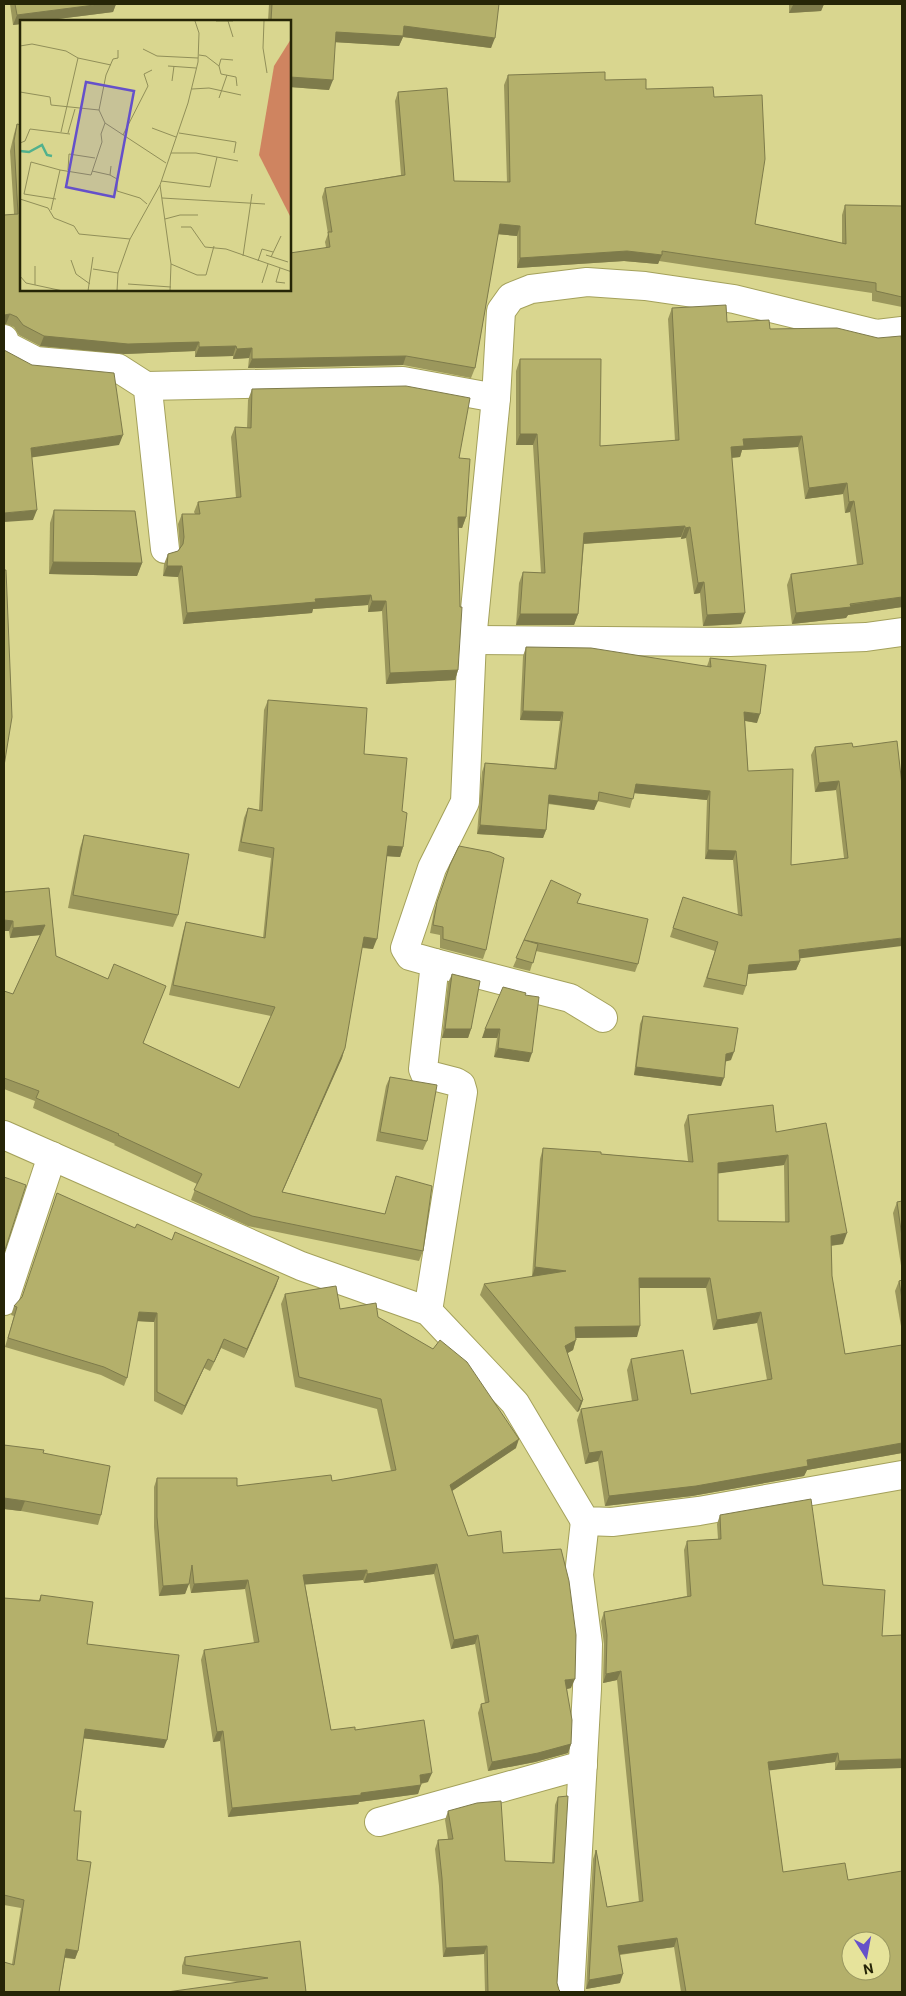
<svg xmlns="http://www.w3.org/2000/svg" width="906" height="1996" font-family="Roboto,sans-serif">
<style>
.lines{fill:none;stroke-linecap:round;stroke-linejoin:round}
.minor-casing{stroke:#a4a15b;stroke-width:30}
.minor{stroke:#fff;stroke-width:28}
.wall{fill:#9b975c;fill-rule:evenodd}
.shaded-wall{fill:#7e7b4b}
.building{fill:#b4b06b;stroke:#7e7b4b;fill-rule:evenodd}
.inset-river{fill:none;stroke:#52b18d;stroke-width:2.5}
.inset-road{fill:none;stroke:#918f59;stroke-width:1}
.view{fill:#6550ca;fill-opacity:0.15;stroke:#6550ca;stroke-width:2.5}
.inset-edge{fill:none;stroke:#262507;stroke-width:2.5}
</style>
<rect width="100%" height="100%" fill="#d9d68f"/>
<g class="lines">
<!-- minor casing -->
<g class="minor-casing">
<g id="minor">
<polyline points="4,339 7,346 36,361 118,368 146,386 148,390 165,549"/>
<polyline points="146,386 403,381 496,398"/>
<polyline points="472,640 730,642 866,637 902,632"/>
<polyline points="435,963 570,998 603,1018"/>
<polyline points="4,1135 301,1266 428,1311 515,1403 585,1521 612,1522 699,1511 902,1475"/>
<polyline points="4,1301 52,1156"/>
<polyline points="428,1311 463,1092 461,1085 456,1082 425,1074 423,1069 435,963 410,956 405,948 432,868 465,802 472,640 496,398 501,311 511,297 531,289 587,282 645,286 734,299 877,334 902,331"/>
<polyline points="379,1822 583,1765"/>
<polyline points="570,1992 587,1689 588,1644 579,1575 585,1521"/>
</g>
</g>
<!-- minor -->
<use href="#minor" class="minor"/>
</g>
<!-- wall -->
<g class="wall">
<polygon points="10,4 116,4 113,12 42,21 21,21 21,24 13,25"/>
<polygon points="269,4 499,4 491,48 403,37 399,46 335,42 329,90 290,87 290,21 268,21"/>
<polygon points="789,4 824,4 821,11 789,13"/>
<polygon points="508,75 605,80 646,89 714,97 755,224 842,243 842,215 845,205 902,206 902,307 872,301 872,293 659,261 658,264 624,261 517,268 517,236 498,234 475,368 471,378 403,365 248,368 249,358 233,359 233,356 195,357 195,351 125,354 40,346 19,335 14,327 6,324 14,214 10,151 14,134 17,124 21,290 290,290 326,247 325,242 328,234 322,197 325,188 401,175 395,101 398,92 454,181 507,182 504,85"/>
<polygon points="672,308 727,322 770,329 878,338 902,343 902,607 848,615 846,618 792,624 787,585 791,574 857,565 850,512 845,513 843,494 805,499 798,447 742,450 740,457 732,458 741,624 703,626 700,593 694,594 686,538 681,539 681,537 584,544 578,614 574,625 516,625 519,583 523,572 541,573 533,445 516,445 516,371 520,359 600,446 675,441 668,319"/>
<polygon points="252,389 459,458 466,517 462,528 458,528 458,670 455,680 386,684 382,611 368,612 368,605 313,609 312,613 183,624 178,577 163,576 164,564 168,554 178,551 180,548 178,524 182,514 195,514 194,512 198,502 236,498 231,437 235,427 247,428 248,400"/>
<polygon points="54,510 142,563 137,576 49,574 50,523"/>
<polygon points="526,647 707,666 710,658 757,723 745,721 748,771 791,865 844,858 836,790 815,792 811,755 815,747 853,747 902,785 799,958 800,961 796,970 748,974 746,986 743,995 703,987 715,951 670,937 680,906 738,915 733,860 705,859 707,800 634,793 630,808 597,801 594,810 548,804 546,830 543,838 477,834 482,772 485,763 554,768 560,721 520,720 523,656"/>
<polygon points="268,700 364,754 402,811 403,847 400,857 387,856 373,949 362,948 342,1058 282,1192 385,1214 396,1176 423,1251 419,1261 248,1226 191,1200 197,1184 114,1145 115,1144 33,1108 35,1101 4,1089 4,991 13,994 40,935 10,938 9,931 4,931 4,892 49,888 56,956 108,979 166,986 143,1043 239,1088 271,1016 169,995 183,932 186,922 263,938 271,858 238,851 244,818 248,808 259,810 264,710"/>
<polygon points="84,835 178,915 173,927 68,908 80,848"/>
<polygon points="450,865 486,950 483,959 440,948 440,935 430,933 434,911"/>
<polygon points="551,880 577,904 638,964 635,972 536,951 530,971 513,967"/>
<polygon points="452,974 471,1029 468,1038 442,1038 448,983"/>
<polygon points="525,995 529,1062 494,1057 497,1038 482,1038"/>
<polygon points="643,1016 731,1060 726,1061 721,1086 634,1075 640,1024"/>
<polygon points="390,1077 427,1141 423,1150 376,1141 386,1086"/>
<path d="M688 1115 776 1132 843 1244 831 1246 832 1276 845 1354 902 1345V1453L807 1470 804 1476 692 1496 605 1506 598 1461 585 1464 577 1420 581 1409 632 1401 627 1370 631 1359 691 1394 767 1380 757 1323 713 1330 706 1288H640L637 1337 576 1338 573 1350 567 1353 583 1400 579 1411 577 1412 480 1295 484 1284 532 1277 540 1159 543 1148 601 1154 688 1161 684 1125ZM784 1165 785 1222 718 1221V1173Z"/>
<polygon points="902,1201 902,1272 893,1213 897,1202"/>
<polygon points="135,1228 172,1240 279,1277 244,1358 221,1348 210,1371 204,1368 182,1415 154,1401 154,1322 137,1321 127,1378 124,1386 101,1375 5,1347 14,1316 11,1315 14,1306"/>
<polygon points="902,1280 902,1332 895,1291 899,1281"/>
<polygon points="285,1294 340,1309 378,1317 516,1448 452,1491 468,1536 503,1553 571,1688 567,1689 571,1744 568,1753 535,1762 488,1771 478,1713 481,1704 485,1703 475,1644 451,1649 434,1574 364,1583 363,1580 305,1584 331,1730 355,1730 428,1782 421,1784 418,1794 359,1802 358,1804 228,1817 220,1741 213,1742 201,1660 204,1650 254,1643 245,1589 191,1593 189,1582 185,1594 159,1596 154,1527 154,1487 157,1478 237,1486 332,1481 391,1471 377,1409 295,1387 281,1304"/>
<polygon points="4,1445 43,1453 101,1515 98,1525 21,1511 4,1509"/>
<polygon points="720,1515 823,1585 882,1636 902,1635 902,1768 835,1770 835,1762 769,1770 783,1872 848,1880 902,1992 681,1992 674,1947 620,1955 620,1983 586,1989 593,1859 596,1850 607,1907 639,1902 617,1680 603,1683 604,1644 601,1621 604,1612 687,1596 684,1550 687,1541 718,1539 717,1524"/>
<polygon points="41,1595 87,1644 164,1748 83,1738 74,1811 77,1860 78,1951 75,1959 65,1958 59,1992 12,1964 21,1908 4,1905 4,1598 39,1600"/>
<polygon points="558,1797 557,1983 559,1990 561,1992 485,1992 484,1954 443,1957 439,1886 435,1849 438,1840 448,1839 445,1820 448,1811 505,1861 552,1863 555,1805"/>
<polygon points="300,1941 306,1992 182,1974 182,1966 185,1957"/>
</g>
<!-- shaded-wall -->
<g class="shaded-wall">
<polygon points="102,4 116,4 113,12 42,21 21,21 21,24 13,25 17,15"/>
<polygon points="805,4 824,4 821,11 789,13 793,5"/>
<polygon points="404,26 495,38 491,48 403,37 399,46 332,42 336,32"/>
<polygon points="290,77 333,80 329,90 290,87"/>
<polygon points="500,224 520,226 517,236 496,234"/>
<polygon points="627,251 662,255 658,264 624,261 517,268 520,258"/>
<polygon points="10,314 6,324 4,324 4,315"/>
<polygon points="44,336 199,342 195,351 125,354 40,346"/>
<polygon points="236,346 233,356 195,357 199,347"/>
<polygon points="252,348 249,358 233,359 237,349"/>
<polygon points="406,356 403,365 248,368 252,359"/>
<polygon points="520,434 537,434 533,445 516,445"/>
<polygon points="123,435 119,445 28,458 31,448"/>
<polygon points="802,436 798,447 742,450 740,457 727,458 731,447 743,439"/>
<polygon points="847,483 843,494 805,499 809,488"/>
<polygon points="854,501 850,512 845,513 849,502"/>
<polygon points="37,510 33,520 4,522 4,513"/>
<polygon points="458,517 466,517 462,528 454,527"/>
<polygon points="685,526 681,537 580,544 584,533"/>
<polygon points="690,527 686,538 681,539 685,528"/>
<polygon points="53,562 142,563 137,576 49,574"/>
<polygon points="167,566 182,566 178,577 163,576"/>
<polygon points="704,582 700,593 694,594 698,583"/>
<polygon points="371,595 368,605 313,609 312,613 183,624 187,613 315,599"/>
<polygon points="902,597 902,607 848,615 846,618 792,624 796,613"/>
<polygon points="372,601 386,601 382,611 368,612"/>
<polygon points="745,613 741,624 703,626 707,615"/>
<polygon points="520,614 578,614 574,625 516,625"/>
<polygon points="458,670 455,680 386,684 390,673"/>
<polygon points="523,711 563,712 560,721 520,720"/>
<polygon points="744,712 760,714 757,723 741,720"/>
<polygon points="839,781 836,790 815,792 819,783"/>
<polygon points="636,784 710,791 707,800 633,793"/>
<polygon points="549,795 598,801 594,810 546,803"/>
<polygon points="480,825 546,830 543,838 477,834"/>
<polygon points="388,846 403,847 400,857 384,856"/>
<polygon points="708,850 736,851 733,860 705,859"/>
<polygon points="4,920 13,921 9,931 4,931"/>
<polygon points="45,925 41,935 10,938 13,928"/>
<polygon points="364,937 377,939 373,949 360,947"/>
<polygon points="902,938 902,946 795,959 799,950"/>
<polygon points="800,961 796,970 746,974 749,965"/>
<polygon points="445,1029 471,1029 468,1038 442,1038"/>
<polygon points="485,1029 500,1029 497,1038 482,1038"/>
<polygon points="345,1048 342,1058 278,1202 282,1192"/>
<polygon points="498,1048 532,1053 529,1062 494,1057"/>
<polygon points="734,1052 731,1060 724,1062 726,1054"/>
<polygon points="636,1067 724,1078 721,1086 634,1075"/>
<polygon points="788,1155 784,1165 714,1174 718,1163"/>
<polygon points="847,1233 843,1244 827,1246 831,1236"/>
<polygon points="535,1267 566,1271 532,1277"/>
<polygon points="279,1277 276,1286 244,1358 247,1349"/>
<polygon points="639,1278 710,1278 706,1288 635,1288"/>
<polygon points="139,1312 157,1313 154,1322 136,1321"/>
<polygon points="761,1312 757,1323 713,1330 717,1320"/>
<polygon points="640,1326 637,1337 571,1338 575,1327"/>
<polygon points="224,1339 221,1348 210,1371 214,1362"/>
<polygon points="576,1340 573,1350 561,1357 565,1346"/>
<polygon points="208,1359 204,1368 182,1415 185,1406"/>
<polygon points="583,1400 579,1411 577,1412 581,1401"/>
<polygon points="519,1439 516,1448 446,1495 450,1485"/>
<polygon points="902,1443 902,1453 807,1470 804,1476 692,1496 605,1506 609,1496"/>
<polygon points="602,1451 598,1461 585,1464 589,1453"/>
<polygon points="4,1498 25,1501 21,1511 4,1509"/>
<polygon points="437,1564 434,1574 364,1583 367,1574"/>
<polygon points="367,1570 363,1580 300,1585 303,1575"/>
<polygon points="248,1580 245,1589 191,1593 194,1584"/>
<polygon points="189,1584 185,1594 159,1596 163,1586"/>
<polygon points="478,1635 475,1644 451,1649 454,1640"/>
<polygon points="621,1671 617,1680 603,1683 606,1674"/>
<polygon points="575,1679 571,1688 562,1690 565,1680"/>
<polygon points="85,1729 167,1740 164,1748 81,1738"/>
<polygon points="223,1731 220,1741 213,1742 217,1732"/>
<polygon points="571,1744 568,1753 535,1762 488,1771 492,1762"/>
<polygon points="838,1753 835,1762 765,1771 768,1762"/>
<polygon points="902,1759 902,1768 835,1770 839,1761"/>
<polygon points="432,1773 428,1782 417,1784 420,1775"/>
<polygon points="421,1785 418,1794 359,1802 358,1804 228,1817 232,1808 361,1793"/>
<polygon points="677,1938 674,1947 615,1955 618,1946"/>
<polygon points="487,1946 484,1954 443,1957 446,1948"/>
<polygon points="66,1949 78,1951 75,1959 63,1957"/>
<polygon points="623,1974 620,1983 586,1989 589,1980"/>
</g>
<!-- building -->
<g class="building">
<polygon points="15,4 102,4 17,15"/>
<polygon points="272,4 499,4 495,38 404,26 403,36 336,32 333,80 290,77 290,21 271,21"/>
<polygon points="605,72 605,80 646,79 646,89 713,87 714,97 762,95 765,159 755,224 846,244 845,205 902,206 902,297 876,291 876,283 662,251 662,255 627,251 520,258 520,226 500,224 475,368 406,356 252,359 252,348 237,349 236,346 199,347 199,342 128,344 44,336 23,325 17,317 10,314 4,315 4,215 18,214 14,141 17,124 21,125 21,290 290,290 290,253 330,247 328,232 332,232 325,188 405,175 398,92 447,88 454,181 510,182 508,75"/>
<polygon points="726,305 727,322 769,320 770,329 837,328 878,338 901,336 902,343 902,597 850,604 851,607 796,613 791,574 863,564 854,501 849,502 847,483 809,488 802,436 743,439 744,446 731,447 745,613 707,615 704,582 698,583 690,527 685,528 685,526 584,533 578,614 520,614 523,572 545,573 537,434 520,434 520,359 601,359 600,446 679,440 672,308"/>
<polygon points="4,350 32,365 114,373 123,435 31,448 37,510 4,513"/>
<polygon points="406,386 470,398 459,458 470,459 466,517 458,517 460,607 462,607 458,670 390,673 386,601 372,601 371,595 315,599 316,602 187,613 182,566 167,566 168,554 178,551 183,544 184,537 182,514 200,514 198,502 241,497 235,427 251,428 252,389"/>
<polygon points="54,510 135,511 142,563 53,562"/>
<polygon points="4,570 6,570 12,717 4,766"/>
<polygon points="526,647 591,648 711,667 710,658 766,665 760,714 744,712 748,771 793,769 791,865 848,858 839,781 819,783 815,747 852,743 853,747 897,741 902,785 902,938 799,950 800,961 749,965 746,986 707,978 718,942 673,928 683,897 742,916 736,851 708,850 710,791 636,784 633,799 599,792 598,801 549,795 546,830 480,825 485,763 556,769 563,712 523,711"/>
<polygon points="268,700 367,708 364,754 407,758 402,811 407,813 403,847 388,846 377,939 364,937 345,1048 282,1192 385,1214 396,1176 432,1186 423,1251 252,1216 194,1190 202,1174 118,1135 119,1134 36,1098 39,1091 4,1078 4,991 13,994 45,925 13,928 13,921 4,920 4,892 49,888 56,956 108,979 114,964 166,986 143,1043 239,1088 275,1007 173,985 186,922 265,938 274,848 241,842 248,808 262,811"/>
<polygon points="84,835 189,854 178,915 73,895"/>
<polygon points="459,846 490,852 504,858 486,950 443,939 443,927 433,925 437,902 450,865"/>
<polygon points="551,880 581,894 577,903 648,919 638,964 524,940"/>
<polygon points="524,940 538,944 533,963 516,958"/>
<polygon points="452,974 480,981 471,1029 445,1029"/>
<polygon points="503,987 526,993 525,995 539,997 532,1053 498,1048 500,1029 485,1029"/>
<polygon points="643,1016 738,1028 734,1052 726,1054 724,1078 636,1067"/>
<polygon points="390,1077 437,1085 427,1141 380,1132"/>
<path d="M773 1105 776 1132 826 1123 847 1233 831 1236 832 1276 845 1354 902 1345V1443L807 1460 808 1466 696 1486 609 1496 602 1451 589 1453 581 1409 638 1400 631 1359 683 1350 691 1394 772 1379 761 1312 717 1320 710 1278H639L640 1326 575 1327 576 1340 565 1346 583 1400 581 1401 484 1284 566 1271 535 1267 543 1148 601 1152V1154L693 1162 688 1115ZM788 1155 789 1222 718 1221V1163Z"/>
<polygon points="4,1177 26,1185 4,1253"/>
<polygon points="57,1193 135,1228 137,1224 172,1240 175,1232 279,1277 247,1349 224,1339 214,1362 208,1359 185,1406 157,1392 157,1313 139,1312 127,1378 104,1367 8,1338 17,1307 14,1306 22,1297"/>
<polygon points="902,1201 902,1237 897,1202"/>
<polygon points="902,1280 902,1299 899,1281"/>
<polygon points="336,1286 340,1309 376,1303 378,1317 433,1349 440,1340 467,1362 519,1439 450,1485 468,1536 501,1531 503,1553 561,1549 569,1581 576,1635 575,1679 565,1680 572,1720 571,1744 538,1753 492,1762 481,1704 489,1702 478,1635 454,1640 437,1564 367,1574 367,1570 303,1575 331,1730 355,1727 355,1730 424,1720 432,1773 420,1775 421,1785 361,1793 361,1795 232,1808 223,1731 217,1732 204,1650 259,1642 248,1580 194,1584 192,1565 189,1584 163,1586 157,1517 157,1478 237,1478 237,1486 331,1475 332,1481 396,1470 381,1399 299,1377 285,1294"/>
<polygon points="4,1445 44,1450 43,1453 110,1466 101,1515 25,1501 4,1498"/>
<path d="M811 1499 823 1585 885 1590 882 1636 902 1635V1759L839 1761 838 1753 768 1762 783 1872 845 1863 848 1880 902 1871V1992H686L677 1938 618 1946 623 1974 589 1980 596 1850 607 1907 643 1901 621 1671 606 1674 607 1635 604 1612 691 1596 687 1541 721 1539 720 1515ZM851 1941H881V1971H851Z"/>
<polygon points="41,1595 93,1602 87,1644 179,1655 167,1740 85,1729 74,1811 81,1811 77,1860 91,1862 78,1951 66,1949 59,1992 4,1992 4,1962 14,1965 24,1900 4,1895 4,1598 40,1601"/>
<polygon points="568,1796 557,1983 559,1990 561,1992 488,1992 487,1946 446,1948 442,1878 438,1840 453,1839 448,1811 477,1803 501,1801 505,1861 554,1863 558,1797"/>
<polygon points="300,1941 306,1992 167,1992 268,1978 185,1965 185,1957"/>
</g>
<!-- overview -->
<g transform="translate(20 20)">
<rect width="271" height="271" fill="#d9d68f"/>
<path d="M271 19V198L239 135 254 46Z" fill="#cf8460"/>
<path class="inset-river" d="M0 131 9 132 22 125 27 135 32 136"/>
<path class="inset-road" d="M196 1H213M208 1 213 17M244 1 243 28 247 53M0 26 12 24 46 31 58 38 41 112M123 29 137 36 178 38M179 35 186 36 199 46 201 54 216 57 217 66M58 38 91 45M148 46 176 48M199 46 201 39 213 40M152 61 154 46M172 69 189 68 221 75M0 72 30 77 31 85 79 90 85 103 146 143M199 78 207 55M79 90 86 55 93 39 98 38V30M132 108 156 117M48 113 55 89M159 113 216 122 214 133M103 115 128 66 124 54 132 50M0 123 5 121 10 109 50 114M151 133H176L218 141M91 146 90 155 97 159V171L120 178 127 184M48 150 49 134 75 138M72 151 90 155M141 161 190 167 197 137M140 165 151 244 150 271M142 178 245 184M0 179 28 188 34 198 54 206 59 214 110 219M36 179 4 174 11 142 40 150M31 190 40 150 71 155 82 122 81 114 85 103M145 199 160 195H178M161 207H171L185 227 206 229 272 252M246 235 268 242M223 236 232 174M251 237 261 216M51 240 56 254 70 264M238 241 242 229 253 232M151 244 177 255H186L194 226M260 248 256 262 265 263M73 249 98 253M0 256 6 263 43 271M242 263 248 244M108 264 151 267M15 265V246M68 271 73 237M97 271 98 253 110 219 140 165 168 83 178 42 179 13 175 1"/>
<path class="view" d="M66 62 114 71 94 177 46 167Z"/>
<rect width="271" height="271" class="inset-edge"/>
</g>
<!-- border -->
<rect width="906" height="1996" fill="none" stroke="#262507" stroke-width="10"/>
<!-- north arrow -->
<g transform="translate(866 1956) rotate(169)"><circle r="24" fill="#e6e39b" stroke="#999760"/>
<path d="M0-4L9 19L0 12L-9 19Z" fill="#6550ca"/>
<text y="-8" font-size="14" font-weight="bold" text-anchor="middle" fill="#262507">N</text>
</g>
</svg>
